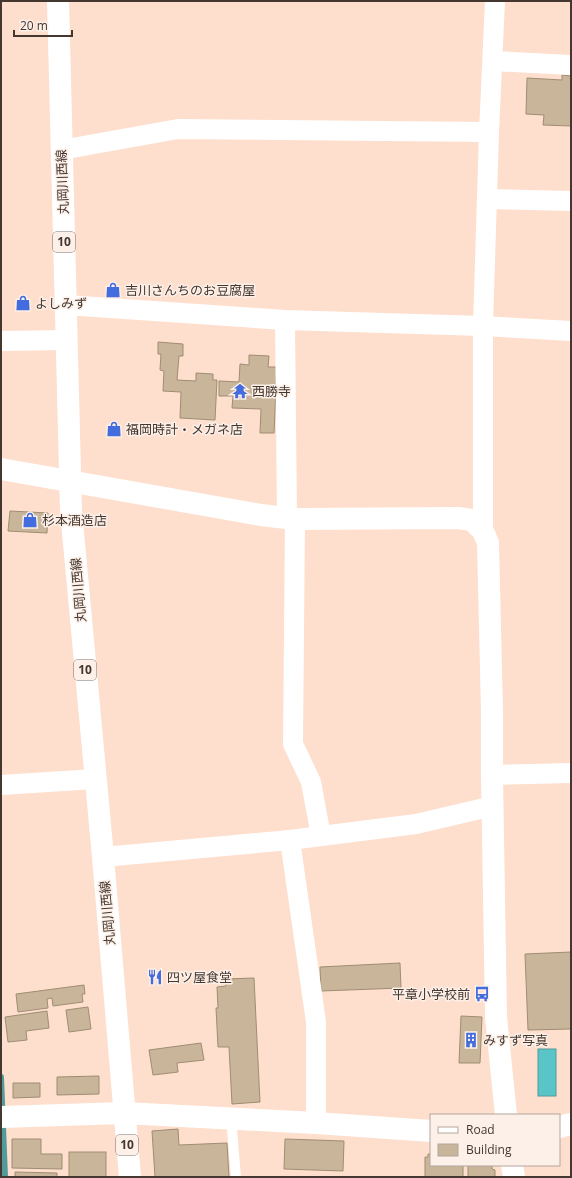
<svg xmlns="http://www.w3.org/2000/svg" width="572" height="1178" font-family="'Open Sans','Noto Sans JP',sans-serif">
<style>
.water{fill:#5ac5c8;stroke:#539a9a}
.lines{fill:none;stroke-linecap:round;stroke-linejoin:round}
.stream{stroke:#539a9a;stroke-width:6}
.building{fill:#c8b59a;stroke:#9f8d73}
.lane{stroke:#fff;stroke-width:10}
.street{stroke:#fff;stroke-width:20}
.secondary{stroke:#fff;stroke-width:22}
.primary{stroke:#fff;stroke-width:22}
.labels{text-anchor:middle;stroke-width:3;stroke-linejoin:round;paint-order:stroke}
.shield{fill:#fdf0e8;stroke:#7b6e67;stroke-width:1}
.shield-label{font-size:12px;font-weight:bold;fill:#433730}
.street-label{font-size:13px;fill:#433730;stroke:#fdf0e8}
.poi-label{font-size:13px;fill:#433730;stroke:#fdf0e8;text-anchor:start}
</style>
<rect width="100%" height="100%" fill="#fedecc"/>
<!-- water -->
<rect class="water" x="538" y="1049" width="18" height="47"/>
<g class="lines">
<!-- stream -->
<polyline class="stream" points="1,1077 5,1177"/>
</g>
<!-- building -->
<g class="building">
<polygon points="562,75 571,76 571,126 543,125 544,115 526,114 527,78 562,80"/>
<polygon points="158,342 183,344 183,356 179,356 177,380 196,381 196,373 213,374 213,380 217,380 215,420 180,418 181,392 163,391 164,371 160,370 161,354 158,354"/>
<polygon points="249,355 269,356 268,367 277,367 274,433 260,433 261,409 232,408 233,396 219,396 219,381 239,382 240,364 249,365"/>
<polygon points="10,511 48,513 47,533 8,531"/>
<polygon points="571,952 571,1029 528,1030 525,954"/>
<polygon points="400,963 401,988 321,991 320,967"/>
<polygon points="254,978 260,1102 232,1104 229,1047 218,1047 216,1008 218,1008 217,987 226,986 225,979"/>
<polygon points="84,985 85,994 82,994 83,1002 53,1006 52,998 47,999 48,1008 18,1012 16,994"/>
<polygon points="88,1007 91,1029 69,1032 66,1010"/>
<polygon points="47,1011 49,1028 26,1031 27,1040 8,1042 5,1017"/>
<polygon points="461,1016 482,1017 480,1063 459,1063"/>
<polygon points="201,1043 204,1060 177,1063 178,1072 153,1075 149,1050"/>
<polygon points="99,1076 99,1094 57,1095 57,1077"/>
<polygon points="13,1083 40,1083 40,1097 13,1098"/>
<polygon points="178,1129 179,1145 227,1143 229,1177 155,1177 152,1131"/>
<polygon points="12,1139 41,1139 41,1154 62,1154 62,1169 12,1168"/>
<polygon points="285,1139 344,1141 343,1171 284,1169"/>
<rect x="69" y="1152" width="37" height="25"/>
<polygon points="428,1154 431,1154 431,1165 463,1165 463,1177 425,1177 425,1157 428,1157"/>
<polygon points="468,1165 492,1165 492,1169 495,1170 495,1177 468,1177"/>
<polygon points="15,1172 57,1173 57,1177 15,1177"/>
</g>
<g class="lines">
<!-- lane -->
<polyline class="lane" points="231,1118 236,1177"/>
<!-- street -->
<g class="street">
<polyline points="493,61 571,65"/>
<polyline points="61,150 178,129 489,132"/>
<polyline points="487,199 571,201"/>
<polyline points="66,305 285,320 483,326 571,331"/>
<polyline points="285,320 287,518"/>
<polyline points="1,341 66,340"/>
<polyline points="295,519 293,744 311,782 321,836"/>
<polyline points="483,531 483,326 489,132 495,1"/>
<polyline points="492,775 571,773"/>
<polyline points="1,785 95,779"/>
<polyline points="290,840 316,1022 316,1123"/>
<polyline points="103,857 290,840 416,824 493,806"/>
</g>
<!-- secondary -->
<g class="secondary">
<polyline points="1,469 261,515 295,519 458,518 472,520 483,531 488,543 492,712 492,775 496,1017 506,1115"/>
<polyline points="1,1117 124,1113 316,1123 431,1131"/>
<polyline points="559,1127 571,1124"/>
<polyline points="512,1165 514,1177"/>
</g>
<!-- primary -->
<polyline class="primary" points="58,1 71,511 103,857 130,1177"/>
</g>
<!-- icons -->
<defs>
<g id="shop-bare" transform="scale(1.2)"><path d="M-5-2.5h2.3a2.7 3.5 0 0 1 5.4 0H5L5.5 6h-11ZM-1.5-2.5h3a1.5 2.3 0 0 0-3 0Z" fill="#436cde" stroke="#fdf0e8" stroke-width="2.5" paint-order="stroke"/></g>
<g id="temple-bare" transform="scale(1.2)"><path d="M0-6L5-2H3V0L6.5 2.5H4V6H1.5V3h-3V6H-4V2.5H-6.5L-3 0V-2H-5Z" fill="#436cde" stroke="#fdf0e8" stroke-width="2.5" paint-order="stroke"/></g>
<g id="restaurant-bare" transform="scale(1.2)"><path d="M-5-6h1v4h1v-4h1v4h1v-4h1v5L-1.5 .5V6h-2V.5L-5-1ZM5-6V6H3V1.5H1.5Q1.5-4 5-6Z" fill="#436cde" stroke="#fdf0e8" stroke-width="2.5" paint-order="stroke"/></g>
<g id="bus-bare" transform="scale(1.2)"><path d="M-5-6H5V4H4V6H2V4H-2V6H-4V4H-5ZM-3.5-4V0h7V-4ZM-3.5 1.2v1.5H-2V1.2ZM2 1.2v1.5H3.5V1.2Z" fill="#436cde" stroke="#fdf0e8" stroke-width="2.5" paint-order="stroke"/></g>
<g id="building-bare" transform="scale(1.2)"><path d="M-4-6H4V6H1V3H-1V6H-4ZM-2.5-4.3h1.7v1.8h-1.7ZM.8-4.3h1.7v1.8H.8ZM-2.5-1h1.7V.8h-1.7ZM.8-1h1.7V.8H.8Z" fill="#436cde" stroke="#fdf0e8" stroke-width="2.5" paint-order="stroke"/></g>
</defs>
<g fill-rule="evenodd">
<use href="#shop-bare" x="113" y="290"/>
<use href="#shop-bare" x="23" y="303"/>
<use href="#temple-bare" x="240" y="391"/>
<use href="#shop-bare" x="114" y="429"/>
<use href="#shop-bare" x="30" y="520"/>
<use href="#restaurant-bare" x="155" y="977"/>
<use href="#bus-bare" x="482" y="994"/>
<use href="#building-bare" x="471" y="1040"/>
</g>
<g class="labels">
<!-- shield labels -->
<g class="shield">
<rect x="53" y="232" width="22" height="20" rx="3"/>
<rect x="74" y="660" width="22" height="20" rx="3"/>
<rect x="116" y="1135" width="22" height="20" rx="3"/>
</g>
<g class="shield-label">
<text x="64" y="246">10</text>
<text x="85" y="674">10</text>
<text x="127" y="1149">10</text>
</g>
<!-- street labels -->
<g class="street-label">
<text transform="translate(62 182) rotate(-92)" y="5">丸岡川西線</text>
<text transform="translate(78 590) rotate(-95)" y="5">丸岡川西線</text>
<text transform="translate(107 913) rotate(-95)" y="5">丸岡川西線</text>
</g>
<!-- poi labels -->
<g class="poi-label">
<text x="125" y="295">吉川さんちのお豆腐屋</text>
<text x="35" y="308">よしみず</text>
<text x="252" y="396">西勝寺</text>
<text x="126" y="434">福岡時計・メガネ店</text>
<text x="42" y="525">杉本酒造店</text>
<text x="167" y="982">四ツ屋食堂</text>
<text x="470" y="999" text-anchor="end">平章小学校前</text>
<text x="483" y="1045">みすず写真</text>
</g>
</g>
<!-- border -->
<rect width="572" height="1178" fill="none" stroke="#433730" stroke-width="4"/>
<!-- legend -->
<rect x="430" y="1114" width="130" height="52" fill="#fdf0e8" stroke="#b3a69e"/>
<rect x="438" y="1127" width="20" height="6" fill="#ffffff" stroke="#b3a69e"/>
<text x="466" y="1134" font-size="12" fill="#433730">Road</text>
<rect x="438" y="1144" width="20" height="12" fill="#c8b59a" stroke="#b3a69e"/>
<text x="466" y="1154" font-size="12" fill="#433730">Building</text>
<!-- scale -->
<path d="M14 30v6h58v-6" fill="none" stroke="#433730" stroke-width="2"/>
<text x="20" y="30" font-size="12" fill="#433730" stroke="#fdf0e8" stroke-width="3" paint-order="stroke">20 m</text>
</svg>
